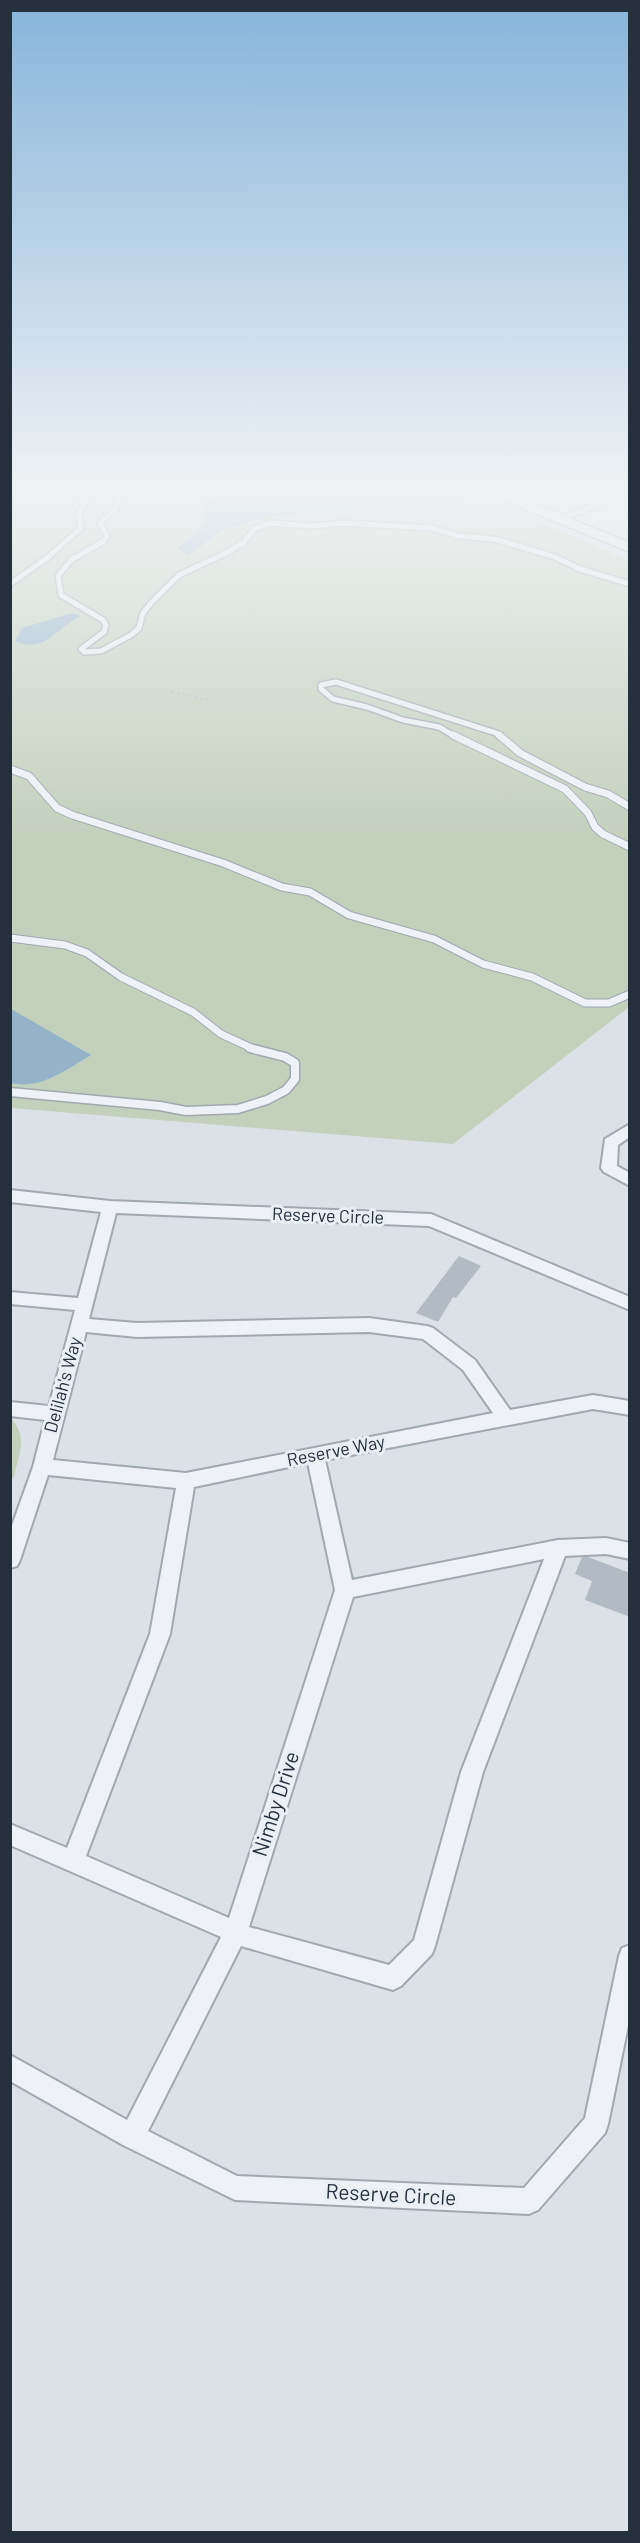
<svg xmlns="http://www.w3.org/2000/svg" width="640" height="2543" font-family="Barlow,sans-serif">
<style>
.green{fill:#c3d0bc}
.water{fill:#94b3c8}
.building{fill:#b2bac3}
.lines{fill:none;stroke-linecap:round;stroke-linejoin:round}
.service-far2-casing{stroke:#a1a8b0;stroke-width:8}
.service-far1-casing{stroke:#a1a8b0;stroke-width:9}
.service-casing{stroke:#a1a8b0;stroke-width:11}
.minor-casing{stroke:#a1a8b0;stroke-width:4}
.tertiary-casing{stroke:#a1a8b0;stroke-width:3}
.path{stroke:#babfc5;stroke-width:2;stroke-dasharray:3 3;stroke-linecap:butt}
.service-far2{stroke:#eef1f5;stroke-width:5}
.service-far1{stroke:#eef1f5;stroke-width:7}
.service{stroke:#eef1f5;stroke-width:8}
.minor{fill:#eef1f5;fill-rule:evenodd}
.tertiary{fill:#eef1f5;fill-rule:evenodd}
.labels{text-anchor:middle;stroke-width:6;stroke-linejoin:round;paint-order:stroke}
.street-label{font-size:18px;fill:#25303d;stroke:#eaeff4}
.near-street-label{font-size:21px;fill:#25303d;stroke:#eaeff4}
</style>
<rect width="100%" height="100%" fill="#dbe1e6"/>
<!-- green -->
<g class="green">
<polygon points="10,486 476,486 542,523 629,560 629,1007 453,1144 11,1108"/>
<path d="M10 1417C29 1438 19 1452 14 1477L11 1480Z"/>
</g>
<!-- water -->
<g class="water">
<polygon points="230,486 431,486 461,502 265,517 223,530 189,555 177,548 206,524 204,505"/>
<path d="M72 613 81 616C56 627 46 655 15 641L22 628Z"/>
<path d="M11 1009 91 1055C66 1070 40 1090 11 1083Z"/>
</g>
<!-- building -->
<g class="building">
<polygon points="459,1256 481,1266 456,1298 453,1297 438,1322 416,1313"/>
<polygon points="582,1557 588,1557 630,1573 630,1617 585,1600 592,1581 575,1574"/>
</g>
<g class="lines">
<!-- service-far2 casing -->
<g class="service-far2-casing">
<g id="service-far2">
<polyline points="120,486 116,508 100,523 107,536 104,541 71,560 58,576 61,595 103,620 106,625 104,632 81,649 84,652 101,651 131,635 139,628 143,613 151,603 179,575 226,553 244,542 254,529 271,523 311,526 345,523 431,528 459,536 494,539 555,557 580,569 630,584"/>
<polyline points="559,519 630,493"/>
<polyline points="10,584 47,558 81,528 79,513 89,492 83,486"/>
<polyline points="456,737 439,727 403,720 367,707 333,699 321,689 321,685 336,682 496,733 500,737"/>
</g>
</g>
<!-- service-far1 casing -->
<g class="service-far1-casing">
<g id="service-far1">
<polyline points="453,735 565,789 588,813 595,827 603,834 630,847"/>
<polyline points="499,735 520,753 585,787 608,794 630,807"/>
<polyline points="10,769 29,776 57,808 72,815 223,863 282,887 310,892 349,915 434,939 483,964 532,977 585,1003 609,1003 630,994"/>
<polyline points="10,938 65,945 87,953 121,977 193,1012 221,1034 256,1050"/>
</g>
</g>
<!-- service casing -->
<g class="service-casing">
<polyline id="service" points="10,1092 160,1106 186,1111 238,1109 267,1100 286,1090 295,1079 295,1063 285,1057 250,1048"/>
</g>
<!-- minor casing -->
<g class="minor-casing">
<g id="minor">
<polygon points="630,1124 630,1137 618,1145 617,1166 630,1173 630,1186 604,1172 601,1168 605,1139"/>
<path d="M10 1190 110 1201 431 1214 630 1297V1310L429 1226 116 1213 89 1319 137 1323 369 1318 427 1326 433 1328 475 1360 510 1410 593 1395 630 1401V1415L593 1409 325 1460 352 1580 558 1540 606 1538 630 1543V1559L606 1554 565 1556 483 1772 435 1946 432 1954 401 1986 393 1990 241 1946 148 2131 237 2176 524 2188 585 2118 619 1956 622 1948 630 1945V2016L608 2124 605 2133 538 2210 529 2214 235 2200 123 2145 10 2081V2055L127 2120 221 1937 10 1845V1824L67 1848 150 1634 176 1488 48 1475 20 1560 17 1566 10 1568V1531L33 1467 45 1420 10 1416V1402L49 1406 75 1310 10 1304V1292L78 1298 101 1212 10 1202ZM86 1332 137 1337 369 1332 423 1339 463 1370 493 1413 186 1473 53 1460ZM308 1463 335 1590 229 1918 86 1856 170 1634 194 1487ZM544 1559 461 1772 414 1940 389 1965 249 1927 353 1597Z"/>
</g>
</g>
<!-- tertiary casing -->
<g class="tertiary-casing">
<polygon id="tertiary" points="484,486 498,486 528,501 630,543 630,552 520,507"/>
</g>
<!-- path -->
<polyline class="path" points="171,692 209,700"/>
<!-- service-far2 -->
<use href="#service-far2" class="service-far2"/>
<!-- service-far1 -->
<use href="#service-far1" class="service-far1"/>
<!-- service -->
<use href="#service" class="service"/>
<!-- minor -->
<use href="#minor" class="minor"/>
<!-- tertiary -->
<use href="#tertiary" class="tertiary"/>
</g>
<!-- sky -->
<linearGradient id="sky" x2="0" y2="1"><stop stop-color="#86b4db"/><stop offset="0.58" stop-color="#eff2f4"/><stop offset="1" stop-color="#eff2f4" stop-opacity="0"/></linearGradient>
<rect width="640" height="842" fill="url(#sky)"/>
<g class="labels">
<!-- street labels -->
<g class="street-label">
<text transform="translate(328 1216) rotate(2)" y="6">Reserve Circle</text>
<text transform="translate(63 1385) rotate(-75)" y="6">Delilah's Way</text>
<text transform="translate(336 1451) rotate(-11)" y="6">Reserve Way</text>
</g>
<!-- near-street labels -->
<g class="near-street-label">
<text transform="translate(276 1804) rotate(-72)" y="7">Nimby Drive</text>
<text transform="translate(391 2195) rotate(3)" y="7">Reserve Circle</text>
</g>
</g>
<!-- border -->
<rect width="640" height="2543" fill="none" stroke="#25303d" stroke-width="24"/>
</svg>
